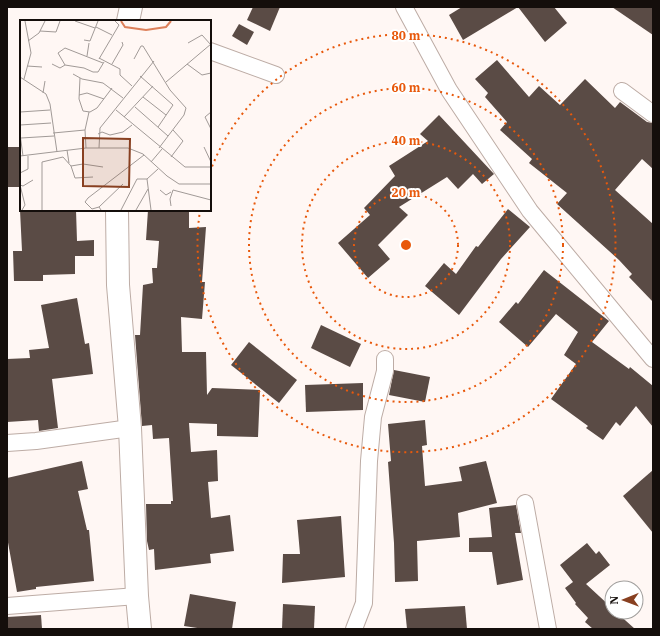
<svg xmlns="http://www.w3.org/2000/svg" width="660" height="636" font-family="'IBM Plex Serif',serif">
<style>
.building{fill:#5a4b45}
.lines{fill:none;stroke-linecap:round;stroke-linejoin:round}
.street-casing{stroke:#bdaca5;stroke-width:18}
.secondary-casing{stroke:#bdaca5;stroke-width:24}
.street{stroke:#fff;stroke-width:16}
.secondary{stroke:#fff;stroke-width:22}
.ring{fill:none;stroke:#e8590c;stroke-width:2;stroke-dasharray:2 4}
.inset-river{fill:none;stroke:#dd805a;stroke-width:2}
.inset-road{fill:none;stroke:#a19a97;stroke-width:1}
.view{fill:#884021;fill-opacity:0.15;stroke:#884021;stroke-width:2}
.inset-edge{fill:none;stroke:#140e0b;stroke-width:2}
.centre{fill:#e8590c;stroke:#fff;stroke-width:2}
.ring-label{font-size:12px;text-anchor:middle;font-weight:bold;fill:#e8590c;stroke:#fff;stroke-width:4;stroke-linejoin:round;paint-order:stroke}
</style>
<rect width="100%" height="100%" fill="#fff7f4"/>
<!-- building -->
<g class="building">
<polygon points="253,7 280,7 270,31 247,20"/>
<polygon points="462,7 554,7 567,23 545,42 518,7 463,40 449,15"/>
<polygon points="612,7 653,7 653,35"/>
<polygon points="239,24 254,32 247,45 232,36"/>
<polygon points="497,60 529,97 539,86 560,105 585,79 615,108 620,102 647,122 653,123 653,169 642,159 615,190 653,224 653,302 629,277 632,274 619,260 557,204 567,193 529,163 532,159 500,130 507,122 485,97 488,93 475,79"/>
<polygon points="439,115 494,174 482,184 473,174 458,189 447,177 399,207 408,215 378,245 390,259 368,278 338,243 370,215 364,208 395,176 389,166 428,141 420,134"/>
<rect x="7" y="147" width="14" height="40"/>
<polygon points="508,209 530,227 501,259 459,315 425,286 444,263 456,274 476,246 478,247"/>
<polygon points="20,210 76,210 77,241 94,240 94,256 75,256 75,274 43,275 43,281 14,281 13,251 22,251"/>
<polygon points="148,210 189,210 189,228 206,227 202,282 205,282 202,319 181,317 182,352 206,352 207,395 212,388 260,390 258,437 217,436 217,424 189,423 191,452 217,450 218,481 208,482 211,518 230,515 234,551 210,554 211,563 155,570 154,549 149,550 147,541 146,504 171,504 171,501 173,501 169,438 153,439 152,425 142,426 135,335 140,335 143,285 153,283 152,268 157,268 159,241 146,240"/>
<polygon points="544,270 609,321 592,342 629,369 630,367 653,386 653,427 636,406 620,426 616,422 603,440 586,428 588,426 551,399 576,364 564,355 578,332 556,314 528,347 499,322 516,302 518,304"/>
<polygon points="77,298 85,344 89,343 93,374 52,379 58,428 39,431 38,420 7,422 7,359 30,358 29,350 49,348 41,305"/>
<polygon points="321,325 361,344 350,367 311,348"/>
<polygon points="249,342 297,380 279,403 231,365"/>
<polygon points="394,370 430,377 425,402 389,395"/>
<polygon points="363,383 363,410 306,412 305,385"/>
<polygon points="425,420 427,445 422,446 425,486 462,481 459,467 486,461 497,503 458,513 460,537 417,541 418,581 395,582 394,543 388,462 391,461 388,424"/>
<polygon points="82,461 88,489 78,491 87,530 89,530 94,581 36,587 36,589 17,592 7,537 7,478"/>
<polygon points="653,470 653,533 623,496"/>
<polygon points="516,505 521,533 515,533 523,580 497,585 492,552 469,552 469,538 492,537 489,508"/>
<polygon points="341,516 345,577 282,583 283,554 300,554 297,520"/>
<polygon points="587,543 596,554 599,551 610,565 586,584 612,608 612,612 616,612 635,629 593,629 585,622 588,618 575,604 576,603 565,588 573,582 560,565"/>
<polygon points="190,594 236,602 232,629 204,629 184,626"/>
<polygon points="283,604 315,606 314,629 282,629"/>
<polygon points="465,606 467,629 407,629 405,609"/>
<polygon points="41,615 42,629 7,629 7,617"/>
</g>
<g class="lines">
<!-- street casing -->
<g class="street-casing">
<g id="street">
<polyline points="404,7 449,90 530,211 653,359"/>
<polyline points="210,51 276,75"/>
<polyline points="622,91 653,114"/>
<polyline points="7,443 36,441 130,428"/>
<polyline points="525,503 548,629"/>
<polyline points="7,606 137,596"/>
<polyline points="354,629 364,603 369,461 373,417 385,371 385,359"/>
</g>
</g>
<!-- secondary casing -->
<g class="secondary-casing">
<g id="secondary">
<polyline points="128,21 131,7"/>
<polyline points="117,210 118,285 130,428 137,596 140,629"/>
</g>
</g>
<!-- street -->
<use href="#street" class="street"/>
<!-- secondary -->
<use href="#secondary" class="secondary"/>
</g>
<!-- distance rings -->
<g class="ring">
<circle cx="406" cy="245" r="52"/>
<circle cx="406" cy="245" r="104"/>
<circle cx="406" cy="245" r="157"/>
<path d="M210 172A209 209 0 1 1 200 211"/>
</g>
<!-- overview -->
<g transform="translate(20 20)">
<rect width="191" height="191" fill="#fff7f4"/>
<path class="inset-river" d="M101 1 105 7 126 10 146 7 151 1"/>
<path class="inset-road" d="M55 1 75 8M76 7 92 15M20 11 36 12 40 1M64 20 70 21 78 1M8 21 19 13 25 1M168 23 182 15 191 25M67 36 69 23M79 38 100 49V55L112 66M79 39 99 5 95 1M114 39 121 26H123L150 70 166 88 164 95 139 128M83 43 45 28 38 33 45 45 64 48 73 52H78L84 42M32 44 40 48 45 45M92 44 103 25 102 22M167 44 182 55 191 53M7 46 22 47M53 54 62 59 83 63 103 78M120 56 153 85 138 107M0 57 26 74 30 84 37 132M60 58 59 79 63 91 70 92 77 88 92 68M4 59 11 33 5 1M146 62 191 24M23 73 25 61M59 75 67 73 84 79M123 77 146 95M115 87 148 116M96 90 165 147H191M0 92 30 90M191 92 185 97 191 109M104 97 133 66M0 105 31 103M33 113 65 110M0 114 3 136M78 114 82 112 90 115 103 112 112 105M1 118 34 116M184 127 191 142M66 128 65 110 69 92M79 128 80 108 134 41M47 130 49 143M0 136 66 128H108L123 134 147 156 159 164H191M151 137 163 121 153 110M131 142 142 129M51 146 63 144 83 147M0 153 8 149V136M0 165 5 185 2 190M0 165 3 166 13 160M140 170 146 175 151 172M151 186 150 179 153 170 191 180M79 187 103 164M22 190V142L43 137 51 146 55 158 73 157M81 190 79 187 72 189 65 182 68 178 124 135M101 190 117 159H127M116 190 128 169M131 190 127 159 138 149"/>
<path class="view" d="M63 118 110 119 109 167 63 166Z"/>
<rect width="191" height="191" class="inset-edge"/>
</g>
<circle cx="406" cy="245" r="6" class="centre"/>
<g class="ring-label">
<text x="406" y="40">80 m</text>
<text x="406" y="92">60 m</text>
<text x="406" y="145">40 m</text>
<text x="406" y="197">20 m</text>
</g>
<!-- border -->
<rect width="660" height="636" fill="none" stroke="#140e0b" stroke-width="16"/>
<!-- north arrow -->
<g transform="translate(624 600) rotate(269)"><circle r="19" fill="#ffffff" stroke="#a19f9d"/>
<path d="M0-3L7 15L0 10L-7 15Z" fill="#884021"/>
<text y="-6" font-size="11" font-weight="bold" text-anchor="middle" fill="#140e0b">N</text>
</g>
</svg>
